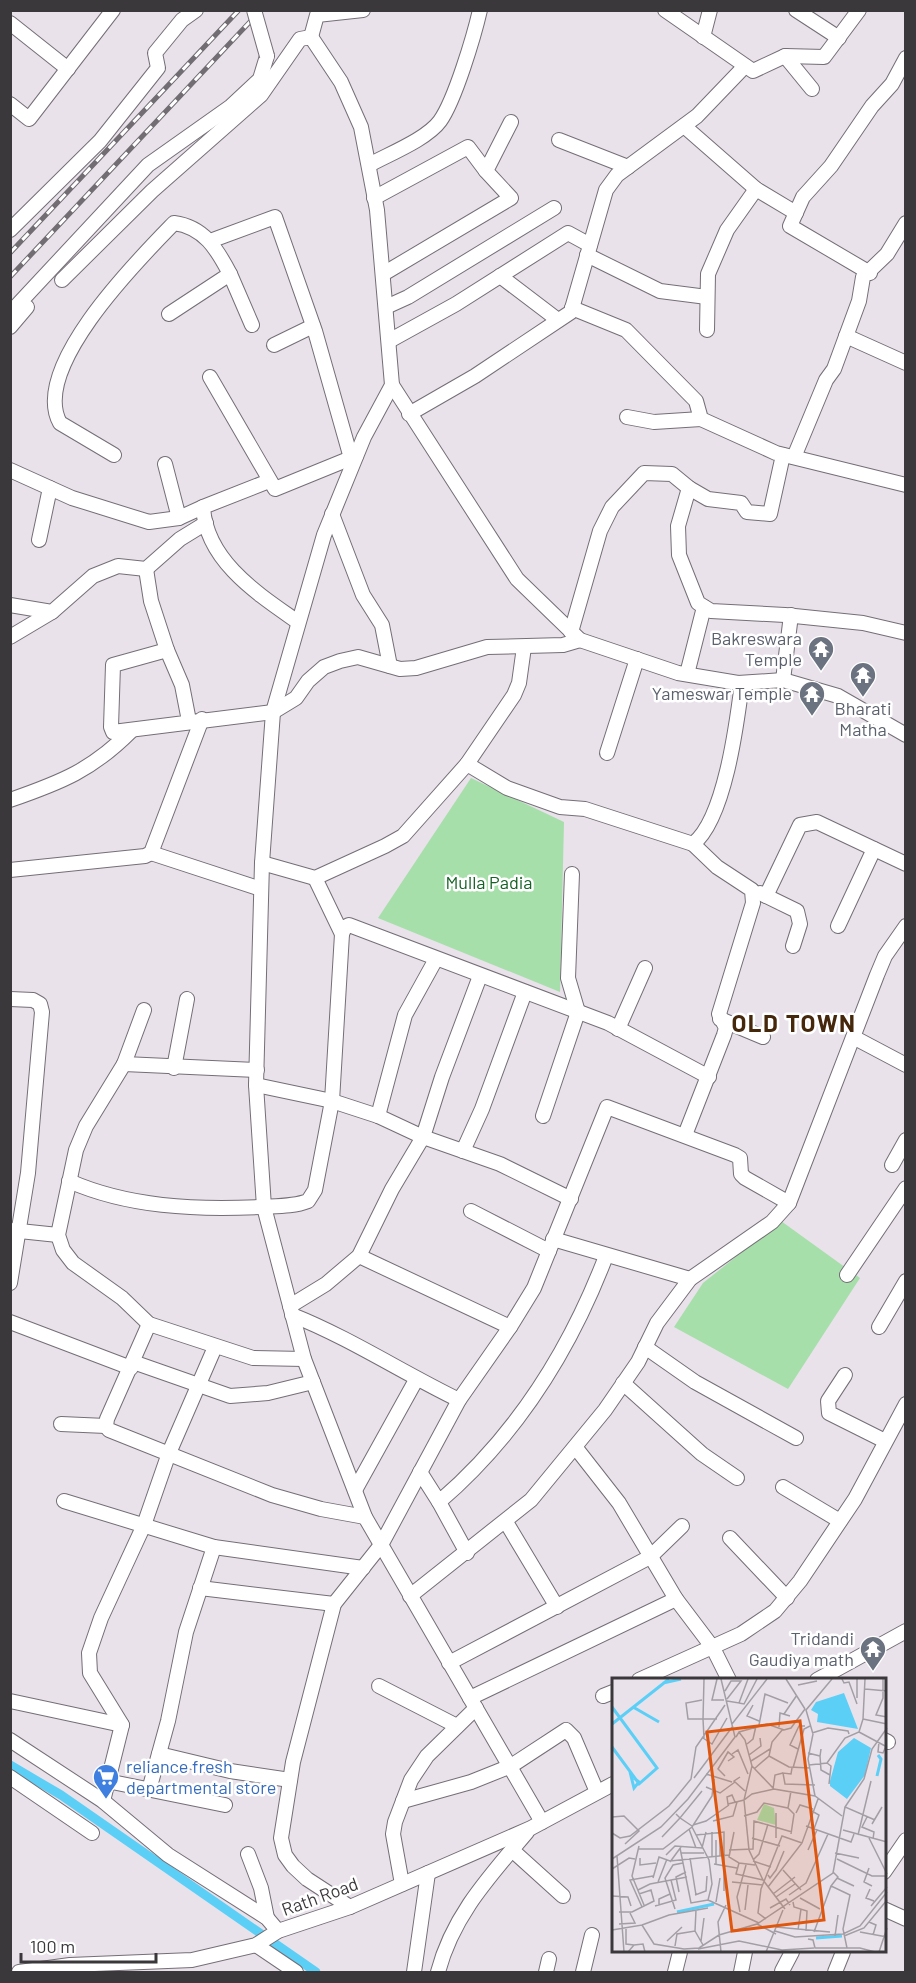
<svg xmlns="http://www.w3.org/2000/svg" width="916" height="1983" font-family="Barlow,sans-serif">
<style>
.green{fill:#a6dfaa}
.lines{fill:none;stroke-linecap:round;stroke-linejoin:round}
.canal{stroke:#5ccff7;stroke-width:9}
.minor-casing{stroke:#746e76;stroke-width:16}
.minor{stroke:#fff;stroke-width:14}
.rail-casing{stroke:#716d72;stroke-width:5}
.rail{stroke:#fff;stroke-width:3;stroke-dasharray:9;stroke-linecap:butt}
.minor-bridge-casing{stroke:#746e76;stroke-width:16;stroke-linecap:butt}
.minor-bridge{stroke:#fff;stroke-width:14}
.labels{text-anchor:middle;stroke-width:5;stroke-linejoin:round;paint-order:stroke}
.worship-label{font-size:18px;fill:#5b616d;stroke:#fff;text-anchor:end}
.park-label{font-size:18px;fill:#156226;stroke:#fff}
.shop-label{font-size:18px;fill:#366cbe;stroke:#fff;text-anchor:start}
.street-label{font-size:18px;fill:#3b383b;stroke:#fff}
.district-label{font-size:24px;font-weight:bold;letter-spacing:1.5px;fill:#45270c;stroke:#fff}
.inset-river{fill:none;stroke:#5ccff7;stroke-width:3}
.inset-road{fill:none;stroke:#a39ea5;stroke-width:1.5}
.view{fill:#df570e;fill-opacity:0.15;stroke:#df570e;stroke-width:3}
.inset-edge{fill:none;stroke:#3b383b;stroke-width:3}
</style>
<rect width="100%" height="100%" fill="#e9e2eb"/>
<!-- green -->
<g class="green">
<polygon points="471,778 564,822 560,992 378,918"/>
<polygon points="781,1221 860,1278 788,1389 674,1327 703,1283"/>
</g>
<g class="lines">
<!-- canal -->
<polyline class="canal" points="10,1765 61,1795 316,1972"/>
<!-- minor casing -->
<g class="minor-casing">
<g id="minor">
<polyline points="665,10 753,71 785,56 824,57 859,10"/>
<polyline points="796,10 839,38"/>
<polyline points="10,23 68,69"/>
<polyline points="311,37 317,15 363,10"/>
<polyline points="703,37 710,10"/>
<polyline points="785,56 812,89"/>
<polyline points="10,104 29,119 113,10"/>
<polyline points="684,126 756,189 796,213"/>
<polyline points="559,140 628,167"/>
<path d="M369 165C389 154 427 139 440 121 455 100 474 36 480 10"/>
<polyline points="374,198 468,147 486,171"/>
<polyline points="10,230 100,141 158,68 155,53 182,20 196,10"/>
<polyline points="210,241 275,217 315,331 351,458"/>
<polyline points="587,255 660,291 707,297"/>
<polyline points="870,273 790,226 803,197 831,166 872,106 892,84 906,58"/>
<polyline points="230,274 252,325"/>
<polyline points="383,274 511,198 486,171 511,122"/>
<polyline points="500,276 558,320"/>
<polyline points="62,280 152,191 261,95 300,39 311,37 341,82 361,127 377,210 392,385 364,437 324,535 273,712 262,863 256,1085 264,1207 304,1359 365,1517 542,1822"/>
<polyline points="386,307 408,297 554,208"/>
<polyline points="572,308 626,330 696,401 701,419 776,453 906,485"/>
<polyline points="10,313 148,165 230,107 260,79 267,56"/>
<polyline points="10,327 27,307"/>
<polyline points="707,330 708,274 727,230 756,189"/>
<polyline points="846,336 906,363"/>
<polyline points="389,341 456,304 568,233 590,245"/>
<polyline points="274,345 313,326"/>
<polyline points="210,377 275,489 356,456"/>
<polyline points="392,385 517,579 580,640 678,673 738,683 783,680 838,696 906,735"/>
<polyline points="409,414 475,376 571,312 606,190 617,175 697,116 745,66"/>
<polyline points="627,417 654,422 701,419"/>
<path d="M114 455 60 423C30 368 138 260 174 223 204 227 217 249 230 274L169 314"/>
<polyline points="783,455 770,514 747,512 741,503 708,499 689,488 678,526 679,555 698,603 711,611 785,615 863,623 906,633"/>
<polyline points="794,457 826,380 834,369 859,301 863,277 887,254 906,223"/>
<polyline points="165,464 179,518 203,507"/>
<polyline points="10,470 72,498 149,522 179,518"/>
<path d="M269 481 203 507C206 561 258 594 298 622"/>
<polyline points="332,514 363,595 382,625 390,666"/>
<polyline points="39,540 50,488"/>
<polyline points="146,569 151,601 167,650"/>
<polyline points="10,605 52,612 93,576 118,566 146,569 180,539 206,523"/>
<polyline points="571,632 600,531 612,507 644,473 672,474 689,488"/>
<polyline points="10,637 52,612"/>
<polyline points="687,674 704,607"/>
<polyline points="783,680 791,615"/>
<polyline points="189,721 182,685 167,650 113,665 111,727 113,732 273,712 296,698 308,681 324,667 340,661 358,657 400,669 416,668 487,647 563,645 580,640"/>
<polyline points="607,753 637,659"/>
<polyline points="467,764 514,695 519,683 524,647"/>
<path d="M10 800C62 782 92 770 131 731"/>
<polyline points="151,853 261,889"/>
<path d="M262 863 315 878 385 846 403 836 467 764 507 788 560 807 585 809 693 844C725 819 737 722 742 683"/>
<polyline points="10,870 145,856 151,853 202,719"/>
<polyline points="315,878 342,934"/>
<polyline points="760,893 797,911 800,924 793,946"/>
<polyline points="766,896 800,825 817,822 906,864"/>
<polyline points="838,926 874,849"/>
<polyline points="10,999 33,1000 40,1004 42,1012 28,1173 10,1283"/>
<polyline points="144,1010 124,1064 86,1126 76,1150 58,1235 63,1250 73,1263 122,1298 149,1324 253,1358 304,1359"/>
<polyline points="720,1019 763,1037"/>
<polyline points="618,1029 645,968"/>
<polyline points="855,1038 906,1065"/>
<polyline points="124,1064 257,1070"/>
<polyline points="174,1068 187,999"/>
<polyline points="256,1085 332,1101 378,1116 423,1137 500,1164 571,1199"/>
<polyline points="378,1116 405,1015 436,959"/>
<polyline points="543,1116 578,1012 568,978 572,874"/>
<polyline points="685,1135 724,1035 726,1028 719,1014 753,903 752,890 717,867 693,844"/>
<polyline points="463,1151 482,1109 525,992"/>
<polyline points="892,1165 906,1140"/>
<path d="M69 1181C128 1207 195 1210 259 1207 275 1206 293 1207 308 1201L315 1190 332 1101 342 934 345 927 349 925 608 1023 709 1077"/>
<polyline points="471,1211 549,1251"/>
<polyline points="10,1230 58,1235"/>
<polyline points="553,1239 690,1279"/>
<polyline points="359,1256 510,1327"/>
<polyline points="847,1275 906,1188"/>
<polyline points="290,1306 326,1284 359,1256 392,1189 423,1137 442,1077 480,976"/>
<path d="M292 1315C350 1338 403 1373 459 1400"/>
<polyline points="10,1322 131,1368"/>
<polyline points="149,1324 107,1419 106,1426 109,1430 272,1495 321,1509 365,1517"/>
<polyline points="879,1327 906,1281"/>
<polyline points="645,1347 695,1382 796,1438"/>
<polyline points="133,1362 230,1396 268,1393 313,1382"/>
<polyline points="845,1375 828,1401 829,1413 885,1441"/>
<polyline points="623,1383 702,1454 737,1478"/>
<polyline points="61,1424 106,1426"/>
<polyline points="576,1448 619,1503 676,1599 713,1648 729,1680"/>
<path d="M420 1472 439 1502C516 1436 570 1350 606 1256"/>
<polyline points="783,1487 840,1521"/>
<polyline points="355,1490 416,1380"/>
<polyline points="64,1501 214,1547 363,1568"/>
<polyline points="439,1502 467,1553"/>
<polyline points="506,1522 557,1607"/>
<polyline points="730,1538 787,1598"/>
<polyline points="200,1588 334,1604"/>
<polyline points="410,1596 531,1500 605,1410 638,1362 657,1323 690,1279 772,1222 789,1203 877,975 885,956 906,926"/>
<polyline points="449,1663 650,1557 682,1526"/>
<polyline points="639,1680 741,1634 775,1611 800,1581 855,1499 906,1404"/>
<polyline points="817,1680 906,1631"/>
<polyline points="379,1686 457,1726"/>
<polyline points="603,1696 613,1692"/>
<polyline points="470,1698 676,1599"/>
<polyline points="10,1701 122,1725"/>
<polyline points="10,1740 103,1801 168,1855 267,1918 278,1931"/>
<polyline points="884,1740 888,1742"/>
<polyline points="159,1754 230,1771 290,1780"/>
<polyline points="10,1777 92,1833"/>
<polyline points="107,1781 225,1805"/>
<polyline points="149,1790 168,1721 186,1632 214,1547"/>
<polyline points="103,1801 122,1725 90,1673 89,1653 101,1618 144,1525 169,1453 215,1347"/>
<polyline points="403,1801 471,1782 511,1766 566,1730 574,1738 597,1792"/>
<polyline points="512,1850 563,1896"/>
<polyline points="248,1854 261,1888 267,1918"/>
<polyline points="884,1872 906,1840"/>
<polyline points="402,1884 393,1834 395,1822 411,1780 427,1756 476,1708"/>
<polyline points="350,1907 307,1879 293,1866 285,1855 281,1838 293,1762 334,1604 381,1545 459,1400 510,1327 534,1288 607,1107 735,1155 740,1158 741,1174 745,1178 789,1203"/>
<polyline points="884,1909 906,1919"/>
<polyline points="256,1945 296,1972"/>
<polyline points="782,1971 792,1952"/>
<polyline points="19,1972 70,1965 192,1960 256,1945 278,1931 350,1907 531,1828 613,1784"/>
<polyline points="414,1972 428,1873"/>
<path d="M438 1972C453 1915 490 1876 527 1832"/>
<polyline points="546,1972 549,1959"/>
<polyline points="583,1972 592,1935"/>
<polyline points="675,1972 680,1952"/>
<polyline points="741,1972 745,1952"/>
<polyline points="835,1972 843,1952"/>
</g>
</g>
<!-- minor -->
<use href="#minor" class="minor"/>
<!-- rail casing -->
<g class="rail-casing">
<g id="rail">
<polyline points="10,253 239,10"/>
<polyline points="10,277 261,10"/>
</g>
</g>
<!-- rail -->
<use href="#rail" class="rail"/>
<!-- minor-bridge casing -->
<g class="minor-bridge-casing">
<polyline id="minor-bridge" points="254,10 267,56"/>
</g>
<!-- minor-bridge -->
<use href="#minor-bridge" class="minor-bridge"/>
</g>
<!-- icons -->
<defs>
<g id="temple-pin" transform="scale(1.35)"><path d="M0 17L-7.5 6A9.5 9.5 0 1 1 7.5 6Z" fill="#6b7280" stroke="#fff"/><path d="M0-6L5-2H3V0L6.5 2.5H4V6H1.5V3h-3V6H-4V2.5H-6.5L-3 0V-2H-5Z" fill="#fff"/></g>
<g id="supermarket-pin" transform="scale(1.35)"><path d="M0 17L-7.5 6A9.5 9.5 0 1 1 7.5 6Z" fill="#3f7fe0" stroke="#fff"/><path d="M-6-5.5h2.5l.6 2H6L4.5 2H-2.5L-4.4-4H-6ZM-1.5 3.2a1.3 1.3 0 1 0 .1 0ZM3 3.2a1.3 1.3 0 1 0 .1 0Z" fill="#fff"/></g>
</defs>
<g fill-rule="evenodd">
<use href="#temple-pin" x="821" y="649"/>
<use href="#temple-pin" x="863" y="675"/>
<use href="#temple-pin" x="812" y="694"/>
<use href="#temple-pin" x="873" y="1649"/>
<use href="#supermarket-pin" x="106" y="1777"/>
</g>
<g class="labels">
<!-- worship labels -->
<g class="worship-label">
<text x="802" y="645">Bakreswara<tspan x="802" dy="21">Temple</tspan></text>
<text x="792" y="700">Yameswar Temple</text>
<text x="863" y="715" text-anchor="middle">Bharati<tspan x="863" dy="21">Matha</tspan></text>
<text x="854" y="1645">Tridandi<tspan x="854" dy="21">Gaudiya math</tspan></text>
</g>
<!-- park labels -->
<g class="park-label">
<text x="489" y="889">Mulla Padia</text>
</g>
<!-- shop labels -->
<g class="shop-label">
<text x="126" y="1773">reliance fresh<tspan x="126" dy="21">departmental store</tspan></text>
</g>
<!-- street labels -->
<g class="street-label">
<text transform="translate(320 1897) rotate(-20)" y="6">Rath Road</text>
</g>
<!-- district labels -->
<g class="district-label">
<text x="794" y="1032">OLD TOWN</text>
</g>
</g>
<!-- overview -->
<g transform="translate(612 1678)">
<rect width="274" height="274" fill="#e9e2eb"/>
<path d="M152 126 162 130 164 147 145 142Z" fill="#a6dfaa"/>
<path d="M232 15 246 51 205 44 206 36 199 32 204 24ZM242 60 259 70 253 97 235 121 218 108V103L226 74Z" fill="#5ccff7"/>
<path class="inset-river" d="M51 5 69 1M0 29 45 90 27 106M21 29 47 44M0 46 57 1M0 69 28 107M18 94 22 110 27 104 22 100M265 98 269 81 266 77M65 234 102 226M204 260 230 258"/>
<path class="inset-road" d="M105 1 100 22H112M174 1 193 31M230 1 232 5 237 4 245 26M245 1V20M271 1V20L264 37 275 39M186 7 205 3M253 11 275 13M113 13 119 3H129L115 21M90 22 74 25 76 41H91L92 1M115 23 127 25 136 1M127 25 132 26 145 1M141 27 135 38 147 43M172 36 185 17M251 41 253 1M251 41 275 46M120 46 155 1M147 47 153 16 176 25M167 49 168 35 178 38M127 54 155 46 172 52 179 50 193 31M247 54 275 69M200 55 216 50 236 53 237 56M124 59 127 54 133 62 140 88 132 122 137 172 151 202 173 231M91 60 100 66 115 40M92 60 91 41H105M267 64 266 74 271 75 274 68M135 66 141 61 144 48M186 71 178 67 187 48H193M196 75 208 78 209 71M120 76 126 72 136 96M137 77 149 68 148 60M157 78 177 89 198 90M208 78 209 92 218 97M139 83 158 71M215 85 219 88 217 106M197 87 215 85 233 60 247 54 251 41M140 88 162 111 203 118 230 138M180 90 179 96 171 95 173 106 203 107M181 90 192 51 198 48M142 91 157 78 160 64 171 51M94 96 120 104M113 98 106 91 116 74 122 79 116 83M128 99 122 103 133 113M82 100 121 48M94 109 108 115 123 104M161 111 163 97 171 95M203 118 196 81 201 56 194 32 220 1M123 124 120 117 115 119 116 126 132 122 140 116 162 111M176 130 182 136 179 156M200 133 207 137 202 151M164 135V160M184 135 188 127 201 131M64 136 68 140 90 113M132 138 145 134 152 125 176 130 179 113M0 139 12 138 27 153 13 166M255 139 250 149 262 154 261 161M263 142 233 129 252 101 260 71 275 50M101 143 121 138 125 124M260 146 270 129M81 147 94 143 117 127M194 148 239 164 242 156M80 149 97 182 100 206 96 222 147 245M77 151 84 170M231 152 275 164M108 154V178M122 154 117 179 127 185 143 187M0 155 8 160 18 158 57 128 79 101 84 69 113 27M84 157 112 154V213M246 157 259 103M50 159 68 140 80 148M140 160 168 168M257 160 275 196M104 162V186M27 168 20 198 32 227M68 170 79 225 96 222M26 171H51L80 149 100 118 102 101M117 172 141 171 142 143 180 154M196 172 205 152M69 175H92M223 175 247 180M54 177 63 168 90 170 94 154M5 178 12 274M100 178V154M28 180V187L44 185M78 180 84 217M0 181 49 149 76 121 123 59 109 1M225 181 260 198H275M141 182 147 176 156 146M141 183 159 189M58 184 69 169M127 185 124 196 151 202M102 186 125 190M257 190 252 204 260 208M0 191 17 180 23 181M171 192 189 212M221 194 226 199 219 208 238 217 231 251 235 270M156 197 158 200 164 192 172 173M41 200 47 179 58 183 117 177M225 200 242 208M46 204 55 181M120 204 151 207M156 209 190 165 206 121M258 211 254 220 262 223M26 212 38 206 75 199M67 214 64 199 74 194M161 216 183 199M83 217 94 213 95 198M177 217 194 205 216 156M0 218 16 219 19 228M164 219 183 206M188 220 208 231M104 224 108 200M181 224 182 229 195 233 194 253M47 227V221L58 216M43 228 64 222 59 202M259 228 275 209M30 229 18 202 41 198M158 230 174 221 178 227M63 231 53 200 61 187 71 185M133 232 136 207M7 234H20L42 223 39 212 27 216M128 234 125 219 134 187M154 241 146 235 149 211 170 158 190 165M257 244 264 247 261 257M7 246 23 245 18 235M145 246 164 256M30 247 57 237 96 230M164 249 218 254M14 251V266L22 267M0 252 30 247 42 266 72 271 87 270 107 257 145 246 221 195 233 129M186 252 189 231M83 253 84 232M163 253 183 259 231 256 248 248 275 214M202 254 219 208M248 254 275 259M223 258 226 237M232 258 252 250 275 222M196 261 201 262 203 270H248L263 274M55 263 70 249M89 263 92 240M63 268 65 256 83 253 91 267M86 271 127 263 170 272 202 270M16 274 22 267 31 266 33 274M109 274 106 244 114 227M154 274 171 232M267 274 275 250"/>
<path class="view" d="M188 43 212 242 120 253 95 54Z"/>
<rect width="274" height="274" class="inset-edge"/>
</g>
<!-- border -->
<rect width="916" height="1983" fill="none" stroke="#3b383b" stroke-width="24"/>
<!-- scale -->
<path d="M21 1953v9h135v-9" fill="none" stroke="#3b383b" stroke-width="3"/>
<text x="30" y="1953" font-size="18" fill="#3b383b" stroke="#ffffff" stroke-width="4.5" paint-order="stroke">100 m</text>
</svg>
